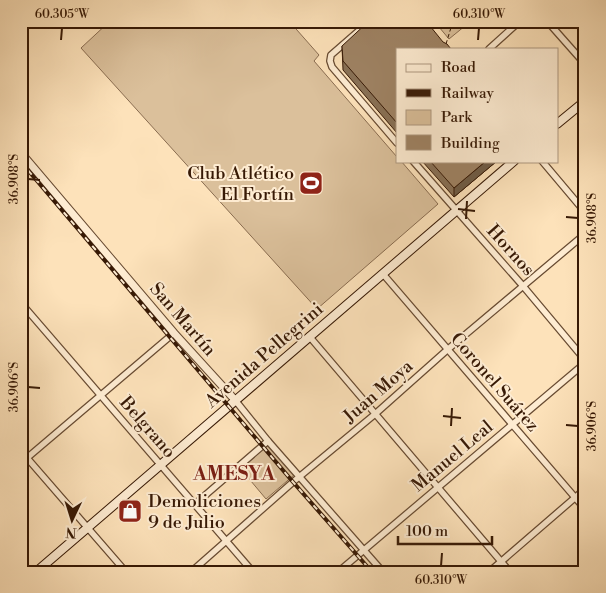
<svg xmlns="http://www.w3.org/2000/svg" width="606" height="593" font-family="'Libre Bodoni',serif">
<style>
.green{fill:#dbc09b;stroke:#896c50}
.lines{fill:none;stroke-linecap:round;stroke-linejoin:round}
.minor-casing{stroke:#684b32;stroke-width:8}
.tertiary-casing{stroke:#684b32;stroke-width:9}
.secondary-casing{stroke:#371905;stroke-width:10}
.path{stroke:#371905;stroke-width:1;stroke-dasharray:4 2.5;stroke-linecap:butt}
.minor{stroke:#feecd2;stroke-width:5.5}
.tertiary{stroke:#feecd2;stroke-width:7}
.secondary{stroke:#feecd2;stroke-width:8}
.rail-casing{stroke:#371905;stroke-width:4}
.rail{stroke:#feecd2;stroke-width:2;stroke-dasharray:5.5;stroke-linecap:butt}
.wall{fill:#887055;stroke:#371905}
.shaded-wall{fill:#6f5b45;stroke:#371905}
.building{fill:#9e8263;stroke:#371905}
.ticks{fill:none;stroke:#371905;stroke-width:2}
.labels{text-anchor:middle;stroke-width:4;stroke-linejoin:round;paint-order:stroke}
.poi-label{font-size:18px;fill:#371905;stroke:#feecd2;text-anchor:end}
.street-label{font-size:18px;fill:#371905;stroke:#feecd2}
.neighbourhood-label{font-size:19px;font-weight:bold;fill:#7a1f14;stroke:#feecd2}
.neatline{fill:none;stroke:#371905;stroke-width:2}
.ticks-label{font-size:12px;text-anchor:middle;fill:#371905}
</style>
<rect width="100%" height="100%" fill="#fde2ba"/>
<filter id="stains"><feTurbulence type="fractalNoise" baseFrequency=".004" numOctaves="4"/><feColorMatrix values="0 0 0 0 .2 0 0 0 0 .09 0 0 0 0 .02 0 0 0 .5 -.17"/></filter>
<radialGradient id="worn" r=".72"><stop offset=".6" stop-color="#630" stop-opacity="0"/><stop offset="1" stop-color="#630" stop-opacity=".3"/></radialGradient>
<!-- green -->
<g class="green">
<polygon points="110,21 289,21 319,55 314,61 397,157 397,161 401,161 438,204 317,309 81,48"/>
<polygon points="434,21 471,21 449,39"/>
<polygon points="268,445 294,475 266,499 240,468"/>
</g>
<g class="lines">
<!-- minor casing -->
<g class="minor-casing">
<g id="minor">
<polyline points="370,21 331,55 330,61 332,67 397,143"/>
<polyline points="547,21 585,64"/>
<polyline points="489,49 520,21"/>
<polyline points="413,161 523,286 585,360"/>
<polyline points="542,161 585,212"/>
<polyline points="383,274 585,509"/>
<polyline points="21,303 253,572"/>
<polyline points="309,336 510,572"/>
<polyline points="235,400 268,441 383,572"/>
<polyline points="21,451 126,572"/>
<polyline points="21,463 174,333"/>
<polyline points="195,504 268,441"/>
<polyline points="191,572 293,482 374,415 447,350 585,234"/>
<polyline points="338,572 585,363"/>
<polyline points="489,572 585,489"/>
</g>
</g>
<!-- tertiary casing -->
<g class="tertiary-casing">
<polyline id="tertiary" points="21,153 174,333 235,400"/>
</g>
<!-- secondary casing -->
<g class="secondary-casing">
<g id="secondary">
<polyline points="557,124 585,101"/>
<polyline points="36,572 514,161"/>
</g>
</g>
<!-- path -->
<polyline class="path" points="446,44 453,21"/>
<!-- minor -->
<use href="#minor" class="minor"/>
<!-- tertiary -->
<use href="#tertiary" class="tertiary"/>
<!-- secondary -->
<use href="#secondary" class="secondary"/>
<!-- rail casing -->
<g class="rail-casing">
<polyline id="rail" points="21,162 293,482 372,572"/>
</g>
<!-- rail -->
<use href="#rail" class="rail"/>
</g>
<!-- wall -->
<g class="wall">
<polygon points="342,46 397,49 397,133 343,70"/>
<polygon points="422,161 497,161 454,197"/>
</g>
<!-- shaded-wall -->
<polygon class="shaded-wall" points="486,161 497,161 454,197 454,188"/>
<!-- building -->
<g class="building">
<polygon points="369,21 426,21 443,42 447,44 451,49 397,49 397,123 343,61 342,46"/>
<polygon points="430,161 486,161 454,188"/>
</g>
<!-- ticks -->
<path class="ticks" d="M61 40 62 28M478 40 479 28M28 179 40 180M458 209 475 211M566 217 578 218M466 219 467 201M28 387 40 388M443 416 461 418M566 425 578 426M451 426 452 408M441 566 442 553"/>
<!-- icons -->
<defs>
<g id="stadium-square" transform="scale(1.25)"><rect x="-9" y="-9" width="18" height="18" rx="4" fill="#8f2418" stroke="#feecd2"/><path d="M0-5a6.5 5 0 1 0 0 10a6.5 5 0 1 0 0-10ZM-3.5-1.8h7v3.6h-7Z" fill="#fff"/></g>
<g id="shop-square" transform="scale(1.25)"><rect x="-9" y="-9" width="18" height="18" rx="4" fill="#8f2418" stroke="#feecd2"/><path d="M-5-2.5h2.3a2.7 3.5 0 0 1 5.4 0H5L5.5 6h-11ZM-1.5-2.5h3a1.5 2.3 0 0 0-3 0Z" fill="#fff"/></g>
</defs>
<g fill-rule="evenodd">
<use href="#stadium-square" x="311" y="183"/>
<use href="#shop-square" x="130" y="511"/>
</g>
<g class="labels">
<!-- poi labels -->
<g class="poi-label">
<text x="294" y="179">Club Atlético<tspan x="294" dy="21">El Fortín</tspan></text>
<text x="148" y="507" text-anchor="start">Demoliciones<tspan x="148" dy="21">9 de Julio</tspan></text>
</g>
<!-- street labels -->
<g class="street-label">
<text transform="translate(511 250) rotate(48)" y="6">Hornos</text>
<text transform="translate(183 319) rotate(49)" y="6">San Martín</text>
<text transform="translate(264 355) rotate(-41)" y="6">Avenida Pellegrini</text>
<text transform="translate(495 382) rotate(49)" y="6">Coronel Suárez</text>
<text transform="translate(378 391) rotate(-41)" y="6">Juan Moya</text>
<text transform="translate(148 427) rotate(49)" y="6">Belgrano</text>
<text transform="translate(452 456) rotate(-40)" y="6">Manuel Leal</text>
</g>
<!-- neighbourhood labels -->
<g class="neighbourhood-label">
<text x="234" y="480">AMESYA</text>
</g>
</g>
<!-- margin -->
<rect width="606" height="593" fill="none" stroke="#fde2ba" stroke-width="55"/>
<!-- legend -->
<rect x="396" y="48" width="162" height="115" fill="#feecd2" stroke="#ae9880"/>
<rect x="406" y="64" width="25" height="8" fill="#feecd2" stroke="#ae9880"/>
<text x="441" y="72" font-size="15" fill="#371905">Road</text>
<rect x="406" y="89" width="25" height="8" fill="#371905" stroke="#ae9880"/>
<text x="441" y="98" font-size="15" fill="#371905">Railway</text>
<rect x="406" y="110" width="25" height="15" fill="#dbc09b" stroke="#ae9880"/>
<text x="441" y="122" font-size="15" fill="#371905">Park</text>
<rect x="406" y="135" width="25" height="15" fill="#9e8263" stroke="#ae9880"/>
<text x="441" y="148" font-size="15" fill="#371905">Building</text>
<!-- north arrow -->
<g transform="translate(72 520) rotate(184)" stroke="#feecd2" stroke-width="4" paint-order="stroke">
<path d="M0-4L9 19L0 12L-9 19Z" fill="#371905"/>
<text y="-8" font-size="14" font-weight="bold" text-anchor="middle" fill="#371905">N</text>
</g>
<!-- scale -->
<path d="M398 536v8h94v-8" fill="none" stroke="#371905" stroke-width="2.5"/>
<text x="406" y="536" font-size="15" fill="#371905" stroke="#feecd2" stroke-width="4" paint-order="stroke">100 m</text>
<rect x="28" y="28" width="550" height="538" class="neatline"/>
<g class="ticks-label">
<text x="62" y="18">60.305°W</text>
<text x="479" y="18">60.310°W</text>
<text transform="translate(14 179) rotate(-90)" y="4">36.908°S</text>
<text transform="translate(592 218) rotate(-90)" y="4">36.908°S</text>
<text transform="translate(14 387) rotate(-90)" y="4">36.906°S</text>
<text transform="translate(592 426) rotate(-90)" y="4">36.906°S</text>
<text x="441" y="584">60.310°W</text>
</g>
<rect width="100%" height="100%" filter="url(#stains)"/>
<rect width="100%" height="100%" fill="url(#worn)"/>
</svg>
